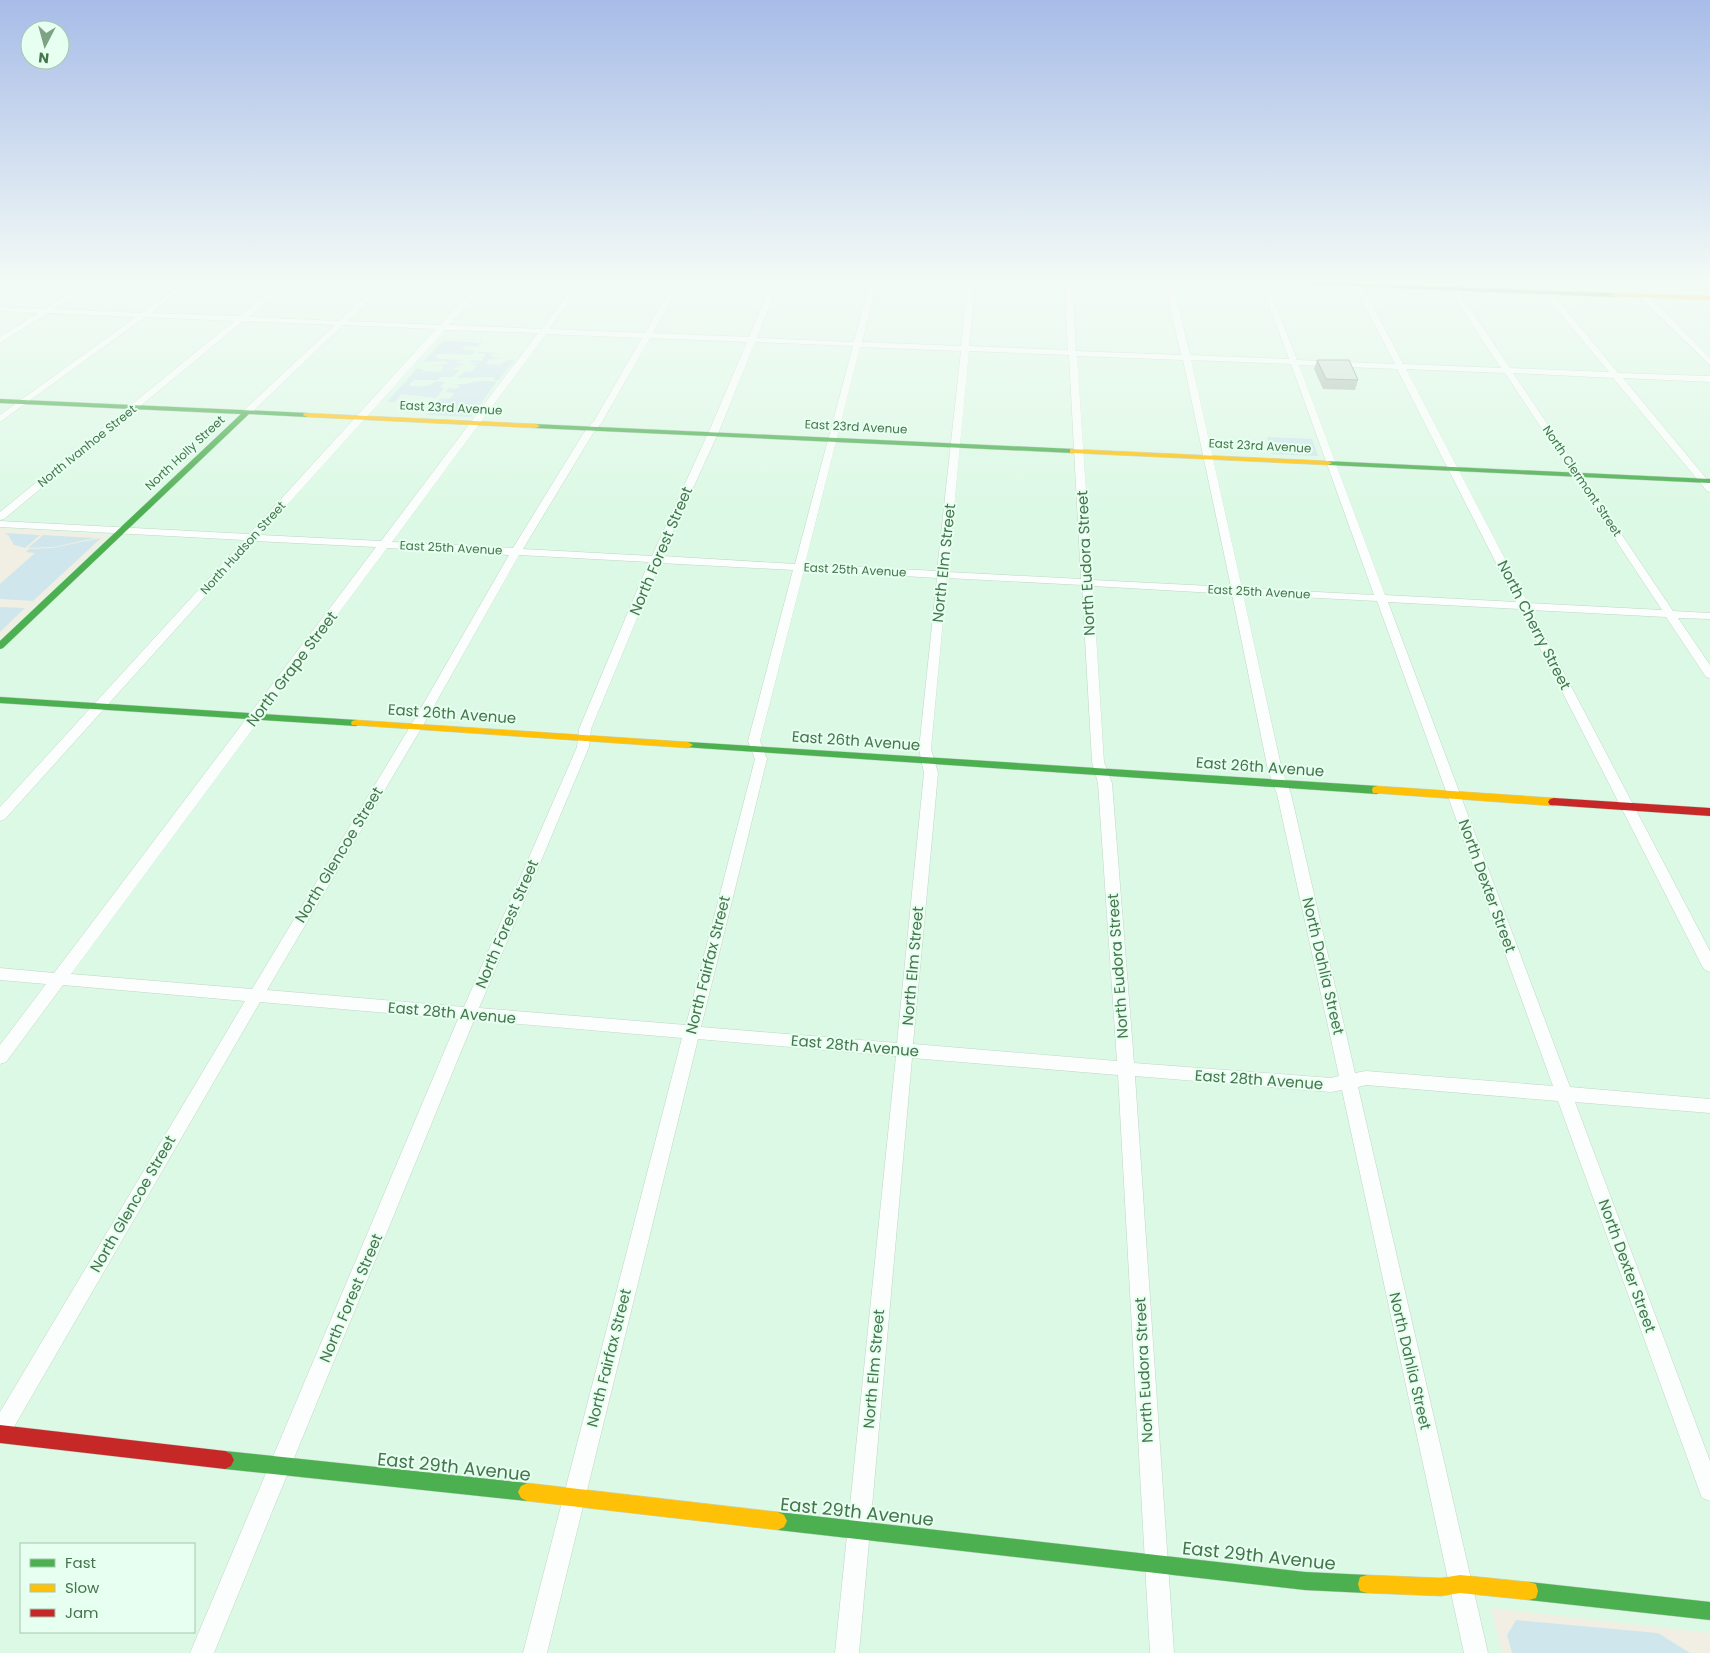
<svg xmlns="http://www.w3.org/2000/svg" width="1710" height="1653" font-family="Poppins,sans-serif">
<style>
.residential{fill:#dcf9e5;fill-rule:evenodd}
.education{fill:#f1efe3}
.green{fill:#cfe7ec}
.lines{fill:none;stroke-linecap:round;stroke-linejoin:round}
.street-casing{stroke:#c1d6c6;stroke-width:1}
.fast-casing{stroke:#c0d5c5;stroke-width:1}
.slow-casing{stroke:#c0d5c5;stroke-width:1}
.jam-casing{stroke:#c0d5c5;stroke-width:1}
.street{fill:#fbfefc;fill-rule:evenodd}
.fast{fill:#4caf50;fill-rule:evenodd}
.slow{fill:#ffc107;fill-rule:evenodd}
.jam{fill:#c62828;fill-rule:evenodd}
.wall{fill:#b1c3b5}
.building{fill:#cee3d3;stroke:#909f94}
.labels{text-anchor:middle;stroke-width:4;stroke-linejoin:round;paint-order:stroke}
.far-street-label{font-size:12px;fill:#45754c;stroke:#e7fff0}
.street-label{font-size:15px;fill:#45754c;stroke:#e7fff0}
.near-street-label{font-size:18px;fill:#45754c;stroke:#e7fff0}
</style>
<rect width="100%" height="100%" fill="#e6f7ec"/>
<!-- residential -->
<g class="residential">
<polygon points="0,279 1710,279 1710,478 0,399"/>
<path d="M0 403 1710 483V1653H0ZM21 1544H194V1632H21Z"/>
</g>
<!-- education -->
<g class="education">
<polygon points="0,528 110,535 0,639"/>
<polygon points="1491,1608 1710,1633 1710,1653 1502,1653"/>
</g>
<!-- green -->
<g class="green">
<path d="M475 337 474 340H483L478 347 465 346 462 349 475 351 471 355 439 354 435 356 438 359 464 360 455 362 464 364 452 369 459 370 453 377H441L438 380H415L410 383V386C418 386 429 388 435 381L445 382 440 387 444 388 436 398 401 394 395 402H387L404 383H408L405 382 416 369H423L422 371 441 372 444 366 431 365 450 364 444 361 423 362 443 340 480 343 481 340 454 339H473Z"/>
<polygon points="478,352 501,353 488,355 502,359 490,359 486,364 500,365 507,360 514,360 499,380 494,380 494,377 457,378 464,372 470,372 477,366 469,364 479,364 470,362 472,360 482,361 484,358 477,357 484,357 486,354 477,353"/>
<polygon points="476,381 497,381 474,413 471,413 473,414 471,417 427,415 446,404 437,402 439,399 451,398 454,393 445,392 449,388 459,389 457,388 460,385 453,384 467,384"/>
<polygon points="1267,437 1312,439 1318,456 1272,454"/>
<polygon points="4,533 40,535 25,548 14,545 8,535"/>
<polygon points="43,535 95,538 54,547 28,548"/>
<polygon points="101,538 33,601 0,599 0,584 35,553 26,552 29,549 52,548"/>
<polygon points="0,607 25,608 0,632"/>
<polygon points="1516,1620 1658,1633 1690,1653 1512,1653 1507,1635"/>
</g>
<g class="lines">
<!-- street casing -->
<g class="street-casing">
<g id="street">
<path d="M90 279H98L54 309 142 313 188 279H196L151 313 240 316 285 279H293L249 317 339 321 383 279H391L348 321 440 325 482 279H489L449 325 542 329 579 279H586L549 329 645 333 676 279H683L653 333 749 337 773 279H780L757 338 854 342 870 279H878L862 342 961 346 968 279H976L969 346 1068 350 1064 279H1072L1076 351 1181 355 1164 279H1172L1190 355 1289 359 1260 281 1266 279 1297 360 1395 364 1354 285 1358 283 1362 285 1403 364 1501 368 1448 288 1452 286H1455L1510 368 1609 372 1544 294 1543 292 1547 290H1550L1618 373 1710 376V382L1623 378 1710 483V492L1707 491 1613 378 1513 373 1673 611 1710 613V619L1678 618 1710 665V678L1706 677 1666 617 1531 610 1710 951V972L1705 970 1702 966 1520 609 1388 602 1570 1087 1710 1099V1113L1575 1102 1710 1461V1501L1702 1498 1699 1490 1558 1101 1366 1085 1358 1087 1488 1653H1464L1342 1090 1331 1092 1135 1076 1174 1653H1150L1118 1075 912 1058 859 1653H835L896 1056 698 1039 547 1653H523L682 1038 474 1020 214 1653H190L458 1019 260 1002 7 1439 0 1442V1412L245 1001 63 985 6 1062 0 1064V1045L46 984 0 980V968L54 973 376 547 255 541 5 819 0 821V807L244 540 0 527V521L249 534 436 329 343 325 250 414H244V410L335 325 243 321 4 519 0 520V512L234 321 145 317 0 422V415L136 317 48 313 0 343V337L38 313 0 311V307L45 309ZM445 330 538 333 381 541 260 535ZM546 334 642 338 594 421 583 434 513 548 392 542ZM650 338 747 342 710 429 652 556 523 549 592 435 602 422ZM755 342 853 346 795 564 662 556 720 429ZM860 347 961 351 937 571 805 564ZM969 351 1069 355 1081 579 948 572ZM1077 356 1183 360 1231 587 1092 580ZM1191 360 1291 364 1374 595 1242 588ZM1299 365 1397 369 1516 602 1385 595ZM1406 369 1505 373 1662 610 1528 603ZM387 548 509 555 417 715 252 989 71 974ZM519 555 649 562 579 729 577 747 464 1007 267 990 429 715ZM660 563 793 570 748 741 755 759 686 1025 479 1008 589 747 591 729ZM804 570 937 578 919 749 924 773 897 1043 701 1027 767 759 760 741ZM947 578 1082 585 1092 762 1098 783 1117 1061 913 1044 938 773 931 749ZM1093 586 1232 594 1268 770 1277 794 1339 1076 1331 1078 1134 1063 1112 783 1104 762ZM1243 594 1377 601 1553 1086 1366 1071 1355 1073 1291 794 1282 770Z"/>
<polygon points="1479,279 1486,279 1494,290 1493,292 1487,292"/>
<polygon points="1621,279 1628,279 1641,293 1646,293 1710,358 1710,365"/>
</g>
</g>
<!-- fast casing -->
<g class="fast-casing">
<g id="fast">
<polygon points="1177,279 1238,279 1614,293 1617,295 1614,297"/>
<polygon points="0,399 307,413 311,415 307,417 249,414 3,648 0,649 0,641 241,414 0,403"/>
<polygon points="533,424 1073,449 1077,451 1073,453 536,428 533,428"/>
<polygon points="1325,461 1710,479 1710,483 1328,465 1324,463"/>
<polygon points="0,697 356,720 361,723 356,726 0,703"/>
<polygon points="688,742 1377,786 1382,790 1377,794 684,747 683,745"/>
<polygon points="225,1451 527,1483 533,1486 536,1492 533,1498 527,1501 225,1469 219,1466 216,1460 219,1454"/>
<polygon points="778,1512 1305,1572 1367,1575 1374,1577 1376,1584 1374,1591 1367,1593 1305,1590 778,1530 772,1527 769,1521 772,1515"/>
<polygon points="1529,1582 1710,1602 1710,1620 1529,1600 1522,1598 1520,1591 1522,1584"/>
</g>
</g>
<!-- slow casing -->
<g class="slow-casing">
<g id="slow">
<polygon points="1614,293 1710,296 1710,300 1612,296 1611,295"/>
<polygon points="304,413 536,424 540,426 536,428 307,417 303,415"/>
<polygon points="1070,449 1328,461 1332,463 1328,465 1073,453 1070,453"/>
<polygon points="356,720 688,742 693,745 688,748 352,725 351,723 352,721"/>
<polygon points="1377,786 1554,798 1560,802 1554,806 1373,793 1372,790 1373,787"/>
<polygon points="527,1483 778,1512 784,1515 787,1521 784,1527 778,1530 527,1501 521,1498 518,1492 521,1486"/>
<polygon points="1367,1575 1441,1578 1460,1575 1529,1582 1536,1584 1538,1591 1536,1598 1529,1600 1460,1593 1441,1596 1367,1593 1360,1591 1358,1584 1360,1577"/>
</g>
</g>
<!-- jam casing -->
<g class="jam-casing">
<g id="jam">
<polygon points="1554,798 1710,808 1710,816 1550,805 1548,802 1550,799"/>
<polygon points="0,1425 225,1451 231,1454 234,1460 231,1466 225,1469 0,1443"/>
</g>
</g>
<!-- street -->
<use href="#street" class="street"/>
<!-- fast -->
<use href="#fast" class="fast"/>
<!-- slow -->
<use href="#slow" class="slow"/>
<!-- jam -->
<use href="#jam" class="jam"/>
</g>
<!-- wall -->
<polygon class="wall" points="1317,360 1358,380 1355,390 1323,389 1314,369"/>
<!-- building -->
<polygon class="building" points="1317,360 1349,360 1358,380 1326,379"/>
<!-- sky -->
<linearGradient id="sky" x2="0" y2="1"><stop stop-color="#a7bce8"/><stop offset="0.55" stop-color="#f4fbf6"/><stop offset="1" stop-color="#f4fbf6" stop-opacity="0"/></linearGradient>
<rect width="1710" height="511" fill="url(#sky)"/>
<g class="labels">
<!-- far-street labels -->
<g class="far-street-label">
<text transform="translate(451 408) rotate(3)" y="4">East 23rd Avenue</text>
<text transform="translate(856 427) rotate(3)" y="4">East 23rd Avenue</text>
<text transform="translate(87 446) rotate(-39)" y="4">North Ivanhoe Street</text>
<text transform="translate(1260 446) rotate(3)" y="4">East 23rd Avenue</text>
<text transform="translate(185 453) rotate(-43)" y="4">North Holly Street</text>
<text transform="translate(1582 481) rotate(56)" y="4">North Clermont Street</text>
<text transform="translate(243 548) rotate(-48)" y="4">North Hudson Street</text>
<text transform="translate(451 548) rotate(3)" y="4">East 25th Avenue</text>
<text transform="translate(855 570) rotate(3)" y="4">East 25th Avenue</text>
<text transform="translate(1259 592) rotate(3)" y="4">East 25th Avenue</text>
</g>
<!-- street labels -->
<g class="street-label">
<text transform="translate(661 551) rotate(-67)" y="5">North Forest Street</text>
<text transform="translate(944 563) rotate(-84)" y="5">North Elm Street</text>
<text transform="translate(1086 563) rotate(-93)" y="5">North Eudora Street</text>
<text transform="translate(1534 625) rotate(63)" y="5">North Cherry Street</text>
<text transform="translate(292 669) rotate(-53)" y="5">North Grape Street</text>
<text transform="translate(452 714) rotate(4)" y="5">East 26th Avenue</text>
<text transform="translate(856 741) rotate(4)" y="5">East 26th Avenue</text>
<text transform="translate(1260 767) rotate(4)" y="5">East 26th Avenue</text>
<text transform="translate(339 855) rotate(-59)" y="5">North Glencoe Street</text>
<text transform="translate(1487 886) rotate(70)" y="5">North Dexter Street</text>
<text transform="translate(507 924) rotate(-67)" y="5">North Forest Street</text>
<text transform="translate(708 965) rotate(-76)" y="5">North Fairfax Street</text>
<text transform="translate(913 966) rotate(-85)" y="5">North Elm Street</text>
<text transform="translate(1118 966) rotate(-94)" y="5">North Eudora Street</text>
<text transform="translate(1323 966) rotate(77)" y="5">North Dahlia Street</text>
<text transform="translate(452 1013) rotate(5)" y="5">East 28th Avenue</text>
<text transform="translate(855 1046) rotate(5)" y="5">East 28th Avenue</text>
<text transform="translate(1259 1080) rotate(4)" y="5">East 28th Avenue</text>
<text transform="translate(133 1204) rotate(-60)" y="5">North Glencoe Street</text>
<text transform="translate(1627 1266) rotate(70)" y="5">North Dexter Street</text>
<text transform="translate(351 1298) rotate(-67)" y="5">North Forest Street</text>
<text transform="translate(609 1358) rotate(-76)" y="5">North Fairfax Street</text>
<text transform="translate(1410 1361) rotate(77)" y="5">North Dahlia Street</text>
<text transform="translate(874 1369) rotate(-85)" y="5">North Elm Street</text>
<text transform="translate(1144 1370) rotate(-93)" y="5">North Eudora Street</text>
</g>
<!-- near-street labels -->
<g class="near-street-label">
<text transform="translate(454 1467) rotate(6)" y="6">East 29th Avenue</text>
<text transform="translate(857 1512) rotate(6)" y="6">East 29th Avenue</text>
<text transform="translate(1259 1556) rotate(6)" y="6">East 29th Avenue</text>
</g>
</g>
<!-- legend -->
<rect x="20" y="1543" width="175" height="90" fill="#e7fff0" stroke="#a6c8ae"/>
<rect x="30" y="1559" width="25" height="8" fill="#4caf50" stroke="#a6c8ae"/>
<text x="65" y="1568" font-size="15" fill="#45754c">Fast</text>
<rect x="30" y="1584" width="25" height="8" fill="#ffc107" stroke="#a6c8ae"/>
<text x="65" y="1593" font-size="15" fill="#45754c">Slow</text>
<rect x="30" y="1609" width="25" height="8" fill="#c62828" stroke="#a6c8ae"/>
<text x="65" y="1618" font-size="15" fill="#45754c">Jam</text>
<!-- north arrow -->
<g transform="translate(45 45) rotate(186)"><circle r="24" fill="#e7fff0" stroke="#a6c8ae"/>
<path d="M0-4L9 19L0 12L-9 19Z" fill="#7da284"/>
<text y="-8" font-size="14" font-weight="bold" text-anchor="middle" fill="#45754c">N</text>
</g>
</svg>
